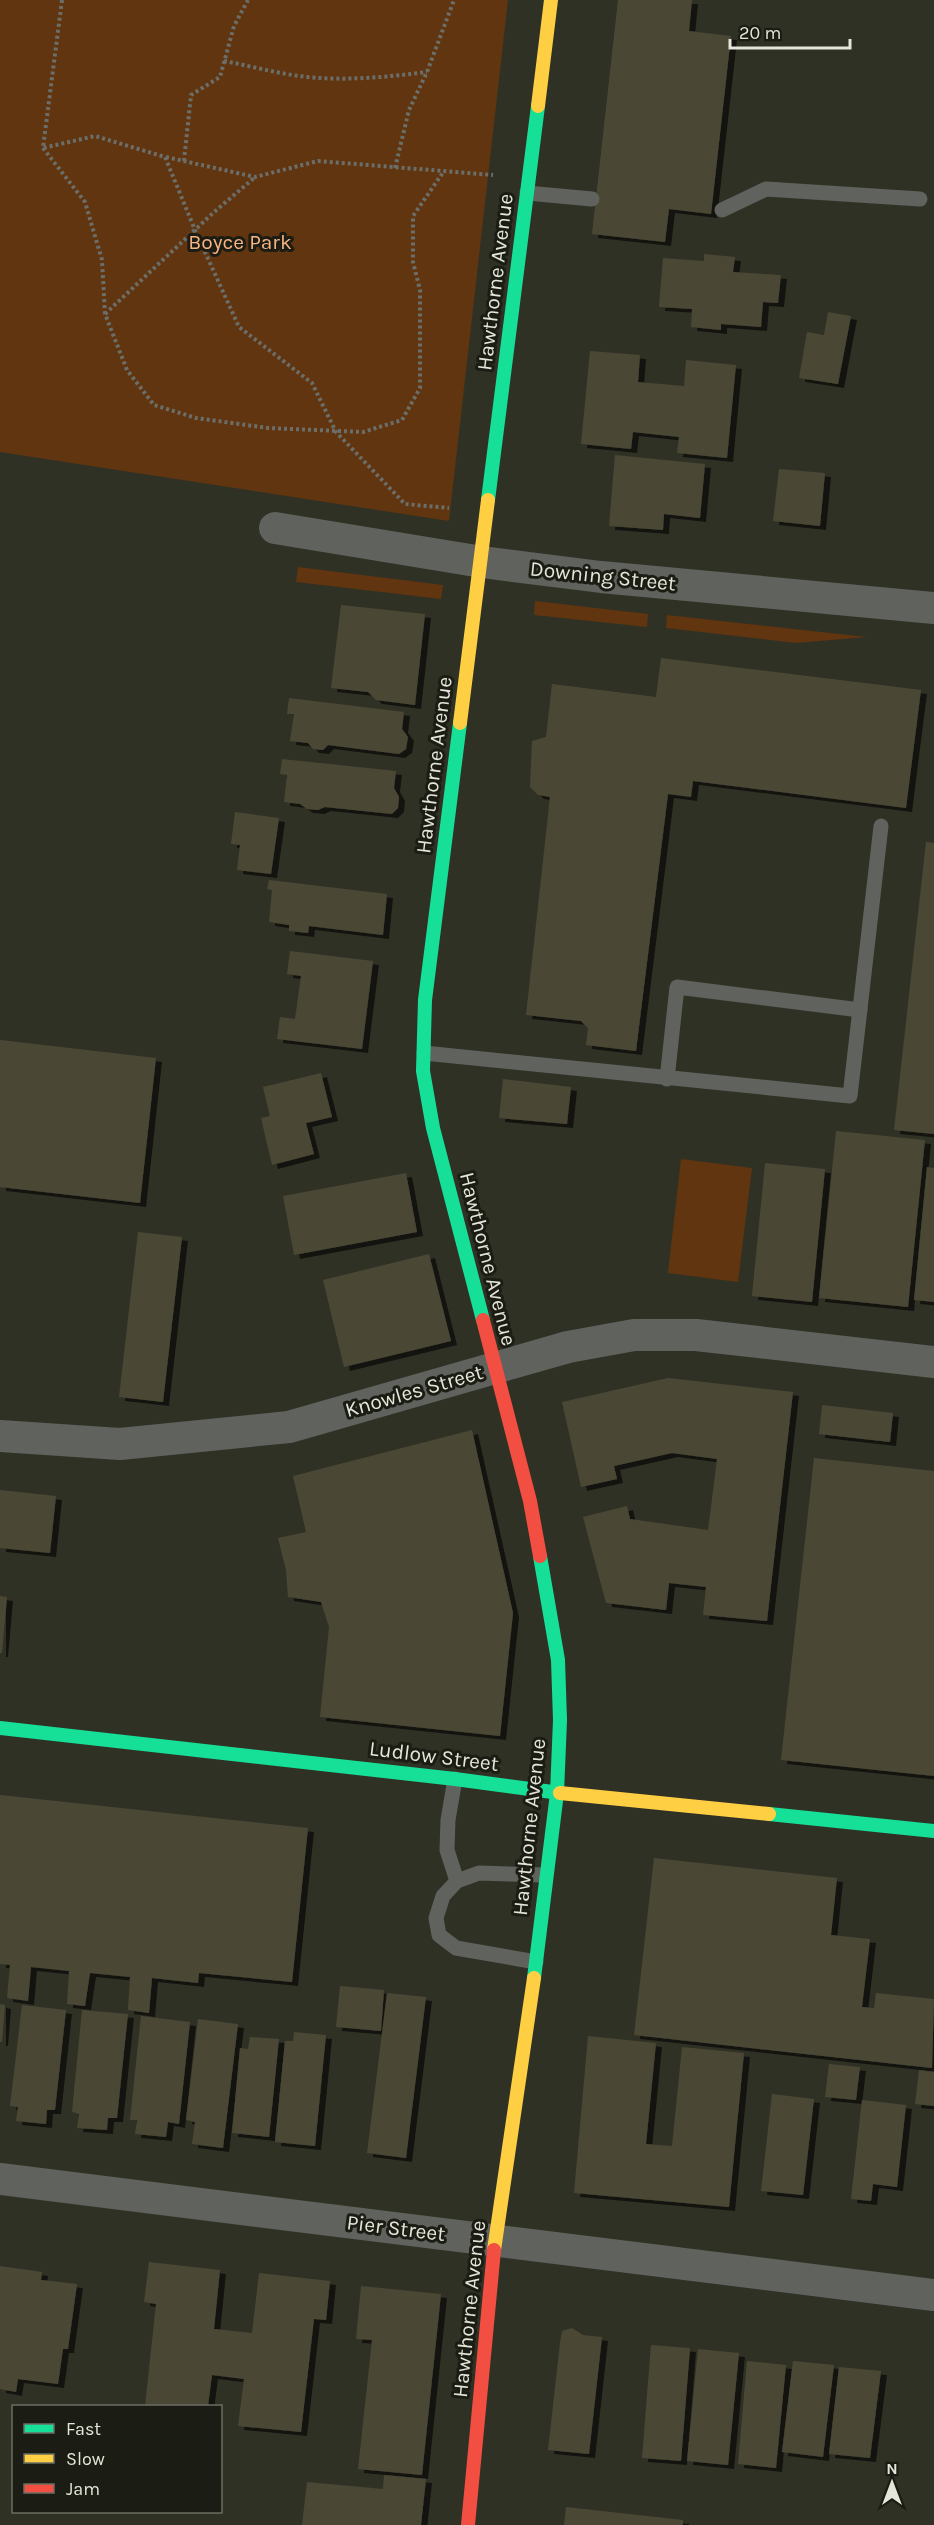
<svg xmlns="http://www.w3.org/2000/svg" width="934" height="2525" font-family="Karla,sans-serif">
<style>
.green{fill:#60350f}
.building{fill:#4b4736;filter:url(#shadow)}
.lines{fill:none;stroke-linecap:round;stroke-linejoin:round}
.path{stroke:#6c6e69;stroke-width:4;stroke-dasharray:3 3;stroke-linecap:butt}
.lane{stroke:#60625e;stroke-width:15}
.street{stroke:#60625e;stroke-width:32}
.fast{stroke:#16e098;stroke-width:14}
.slow{stroke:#ffcf43;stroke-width:14}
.jam{stroke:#f24e42;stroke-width:14}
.labels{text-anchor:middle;stroke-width:6;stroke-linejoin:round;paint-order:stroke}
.park-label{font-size:21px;fill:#f8b382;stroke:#1b1c13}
.street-label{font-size:21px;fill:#e3e6d8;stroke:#1b1c13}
</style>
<defs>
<filter id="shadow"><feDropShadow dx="6" dy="4" stdDeviation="0" flood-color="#0009"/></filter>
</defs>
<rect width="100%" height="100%" fill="#303125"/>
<!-- green -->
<g class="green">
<polygon points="0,0 508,0 449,521 0,452"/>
<polygon points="298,567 443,585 441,599 296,582"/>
<polygon points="535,601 648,614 647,627 534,615"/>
<polygon points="667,615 867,637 796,643 666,628"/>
<polygon points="681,1159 752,1168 738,1282 668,1273"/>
</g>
<!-- building -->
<g class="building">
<polygon points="618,0 692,0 689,31 731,36 711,214 669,209 665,242 592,234"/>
<polygon points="704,254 735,257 733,272 781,275 778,303 763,302 761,327 721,324 721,330 691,327 692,309 659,307 663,258 704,261"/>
<polygon points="828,312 851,316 838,384 799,378 807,332 824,335"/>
<polygon points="590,351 640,355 638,382 684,386 686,360 736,365 727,458 677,453 679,437 633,432 631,449 581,444"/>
<polygon points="615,455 705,464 700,518 664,514 663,530 609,526"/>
<polygon points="779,469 825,473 820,526 773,521"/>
<polygon points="341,605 425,614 415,705 376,700 368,692 331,688"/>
<polygon points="661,658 921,690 906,808 693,781 691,797 668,794 636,1051 586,1045 588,1028 581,1021 526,1015 550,797 538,795 530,787 532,741 546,737 552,684 656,697"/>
<polygon points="289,698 404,712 402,729 408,737 406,749 399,754 328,745 323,750 313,749 308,743 290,741 294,714 287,714"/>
<polygon points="282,759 396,771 394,788 399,797 398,808 392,814 325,807 318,810 307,809 300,804 284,802 287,775 280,774"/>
<polygon points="235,812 279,818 271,874 237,870 240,845 231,844"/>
<polygon points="926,842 934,843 934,1134 894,1130"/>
<polygon points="269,880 387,894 383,935 309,926 308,933 289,931 289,925 269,922 272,890 267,889"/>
<polygon points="290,951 373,961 362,1049 277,1039 280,1017 295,1019 301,976 287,974"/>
<polygon points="0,1040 156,1058 140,1203 0,1187"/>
<polygon points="321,1073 332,1117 306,1123 314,1154 272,1165 261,1118 270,1116 263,1087"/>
<polygon points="503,1079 571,1087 567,1124 499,1118"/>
<polygon points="836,1131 925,1140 908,1307 819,1298"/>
<polygon points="765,1163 825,1169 812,1302 752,1296"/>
<polygon points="927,1167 934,1168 934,1302 914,1300"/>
<polygon points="406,1173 417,1232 294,1255 283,1196"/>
<polygon points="138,1232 182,1237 163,1402 119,1397"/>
<polygon points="429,1254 451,1341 344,1367 323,1280"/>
<polygon points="668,1378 793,1392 767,1621 703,1615 706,1587 669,1583 666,1610 606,1603 583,1517 627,1506 630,1519 708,1530 717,1459 672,1453 614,1466 617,1479 581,1487 562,1402"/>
<polygon points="822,1405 893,1413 890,1442 819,1434"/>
<polygon points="472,1430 513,1613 500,1736 320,1717 329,1627 321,1602 288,1597 286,1570 278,1538 306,1532 293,1476"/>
<polygon points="814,1458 934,1471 934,1776 781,1760"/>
<polygon points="0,1490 56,1496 50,1553 0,1548"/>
<polygon points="0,1596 7,1597 2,1653 0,1653"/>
<polygon points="0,1795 308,1828 292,1982 199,1973 198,1983 152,1978 149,2013 128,2010 130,1977 90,1973 85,2006 67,2004 69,1971 31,1967 28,2001 7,1998 10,1965 0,1964"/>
<polygon points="654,1858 837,1878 831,1935 870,1939 862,2007 874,2008 876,1993 934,1999 932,2068 634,2035"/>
<polygon points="340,1986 384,1990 381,2031 336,2027"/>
<polygon points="387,1993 426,1997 406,2158 367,2153"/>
<polygon points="0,2004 5,2005 2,2042 0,2042"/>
<polygon points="22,2005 66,2010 55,2110 47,2110 46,2124 16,2121 18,2107 10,2106"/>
<polygon points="82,2010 128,2014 117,2118 108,2118 107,2130 77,2128 79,2114 72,2112"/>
<polygon points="141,2016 190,2022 179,2124 168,2122 166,2137 135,2134 137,2120 130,2120"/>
<polygon points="198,2019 238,2024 223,2148 192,2144 195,2122 186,2120"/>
<polygon points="294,2032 326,2035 315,2146 275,2142 285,2041 293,2041"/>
<polygon points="588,2036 656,2043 646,2144 672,2146 682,2047 744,2053 729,2207 574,2193"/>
<polygon points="250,2037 279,2039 269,2137 232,2133 240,2048 248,2049"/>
<polygon points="829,2064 860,2067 856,2100 825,2097"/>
<polygon points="919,2070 934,2072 934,2106 915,2104"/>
<polygon points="772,2094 814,2099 803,2195 761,2191"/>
<polygon points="862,2100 906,2105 897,2187 873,2184 871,2201 851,2199"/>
<polygon points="149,2262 220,2270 214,2329 252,2333 259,2273 330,2281 326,2320 314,2319 301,2432 238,2426 244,2379 212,2375 208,2406 145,2406 156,2304 144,2302"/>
<polygon points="0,2266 42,2272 41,2280 77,2284 68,2349 63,2349 58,2384 18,2379 16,2392 0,2389"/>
<polygon points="361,2286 441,2294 422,2475 358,2469 372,2340 356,2339"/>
<polygon points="572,2328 583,2335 602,2337 589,2454 548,2450 560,2343 562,2331"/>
<polygon points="651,2345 690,2348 681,2461 642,2458"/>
<polygon points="698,2349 739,2353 728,2465 687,2461"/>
<polygon points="747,2361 786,2365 776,2468 738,2464"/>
<polygon points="793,2361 834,2365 823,2457 782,2452"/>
<polygon points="839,2367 881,2371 870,2458 829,2454"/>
<polygon points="384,2475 426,2479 421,2525 302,2525 307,2482 383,2489"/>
<polygon points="566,2507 683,2520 683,2525 564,2525"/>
</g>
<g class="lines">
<!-- path -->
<g class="path">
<polyline points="62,0 43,148 95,136 165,157 195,230 239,327 312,383 336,432 405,504 449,508"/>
<path d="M224 61C251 66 279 74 307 77 347 81 387 77 427 72"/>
<polyline points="43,148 85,202 102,260 105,314 127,370 154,405 196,418 268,428 363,432 402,420 420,388 420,290 413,262 413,216 444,171"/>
<polyline points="166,157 255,177 318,161 493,175"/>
<polyline points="184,161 191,95 220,77 234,26 248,0"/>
<polyline points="395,168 409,110 427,72 454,0"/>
<polyline points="105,314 213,213 254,178"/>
</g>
<!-- lane -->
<g class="lane">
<polyline points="527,193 592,199"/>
<polyline points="722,210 766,189 920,199"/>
<polyline points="424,1053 850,1096 881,826"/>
<polyline points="667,1079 677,987 860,1010"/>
<polyline points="455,1779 448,1820 447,1850 457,1881"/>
<polyline points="536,1962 456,1948 439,1935 436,1918 443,1896 457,1881 479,1873 545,1875"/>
</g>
<!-- street -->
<g class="street">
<polyline points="275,528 482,562 601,577 934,608"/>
<polyline points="0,1436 120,1444 289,1427 568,1347 634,1335 696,1335 934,1362"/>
<polyline points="0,2179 934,2295"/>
</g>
<!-- fast -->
<g class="fast">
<polyline points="488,500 538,106"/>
<polyline points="460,723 425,1000 423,1071 433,1128 483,1320"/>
<polyline points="0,1728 455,1779 560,1793"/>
<polyline points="769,1814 934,1831"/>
<polyline points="534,1978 557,1793 560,1720 558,1660 540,1556"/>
</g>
<!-- slow -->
<g class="slow">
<polyline points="538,106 551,0"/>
<polyline points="460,723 488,500"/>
<polyline points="560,1793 769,1814"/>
<polyline points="494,2250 534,1978"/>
</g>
<!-- jam -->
<g class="jam">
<polyline points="483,1320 530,1501 540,1556"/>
<polyline points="468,2525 494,2250"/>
</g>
</g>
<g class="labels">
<!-- park labels -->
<g class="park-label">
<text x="240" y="249">Boyce Park</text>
</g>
<!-- street labels -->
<g class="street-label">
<text transform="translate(495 282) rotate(-83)" y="7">Hawthorne Avenue</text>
<text transform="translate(603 576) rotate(6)" y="7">Downing Street</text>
<text transform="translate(434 765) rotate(-83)" y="7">Hawthorne Avenue</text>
<text transform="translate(488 1259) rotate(76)" y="7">Hawthorne Avenue</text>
<text transform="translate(414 1391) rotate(-16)" y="7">Knowles Street</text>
<text transform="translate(434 1756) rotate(7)" y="7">Ludlow Street</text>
<text transform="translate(529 1827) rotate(-84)" y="7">Hawthorne Avenue</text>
<text transform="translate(396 2228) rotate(7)" y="7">Pier Street</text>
<text transform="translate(469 2309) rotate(-84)" y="7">Hawthorne Avenue</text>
</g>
</g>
<!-- legend -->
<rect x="12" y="2405" width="210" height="108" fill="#1b1c13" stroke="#6b6d62" stroke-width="1.5"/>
<rect x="24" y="2424" width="30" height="9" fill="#16e098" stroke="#6b6d62" stroke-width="1.5"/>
<text x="66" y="2435" font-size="18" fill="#e3e6d8">Fast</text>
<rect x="24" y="2454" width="30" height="9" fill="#ffcf43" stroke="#6b6d62" stroke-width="1.5"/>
<text x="66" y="2465" font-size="18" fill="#e3e6d8">Slow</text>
<rect x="24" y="2484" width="30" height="9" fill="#f24e42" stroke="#6b6d62" stroke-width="1.5"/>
<text x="66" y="2495" font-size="18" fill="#e3e6d8">Jam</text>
<!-- north arrow -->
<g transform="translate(892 2483)" stroke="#1b1c13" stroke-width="4.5" paint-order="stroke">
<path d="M0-4.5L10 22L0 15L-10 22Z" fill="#e3e6d8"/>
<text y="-9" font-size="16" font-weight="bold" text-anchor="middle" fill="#e3e6d8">N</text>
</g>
<!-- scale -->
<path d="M730 39v9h120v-9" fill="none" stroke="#e3e6d8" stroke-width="3"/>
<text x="739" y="39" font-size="18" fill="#e3e6d8" stroke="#1b1c13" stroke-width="4.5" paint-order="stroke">20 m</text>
</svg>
